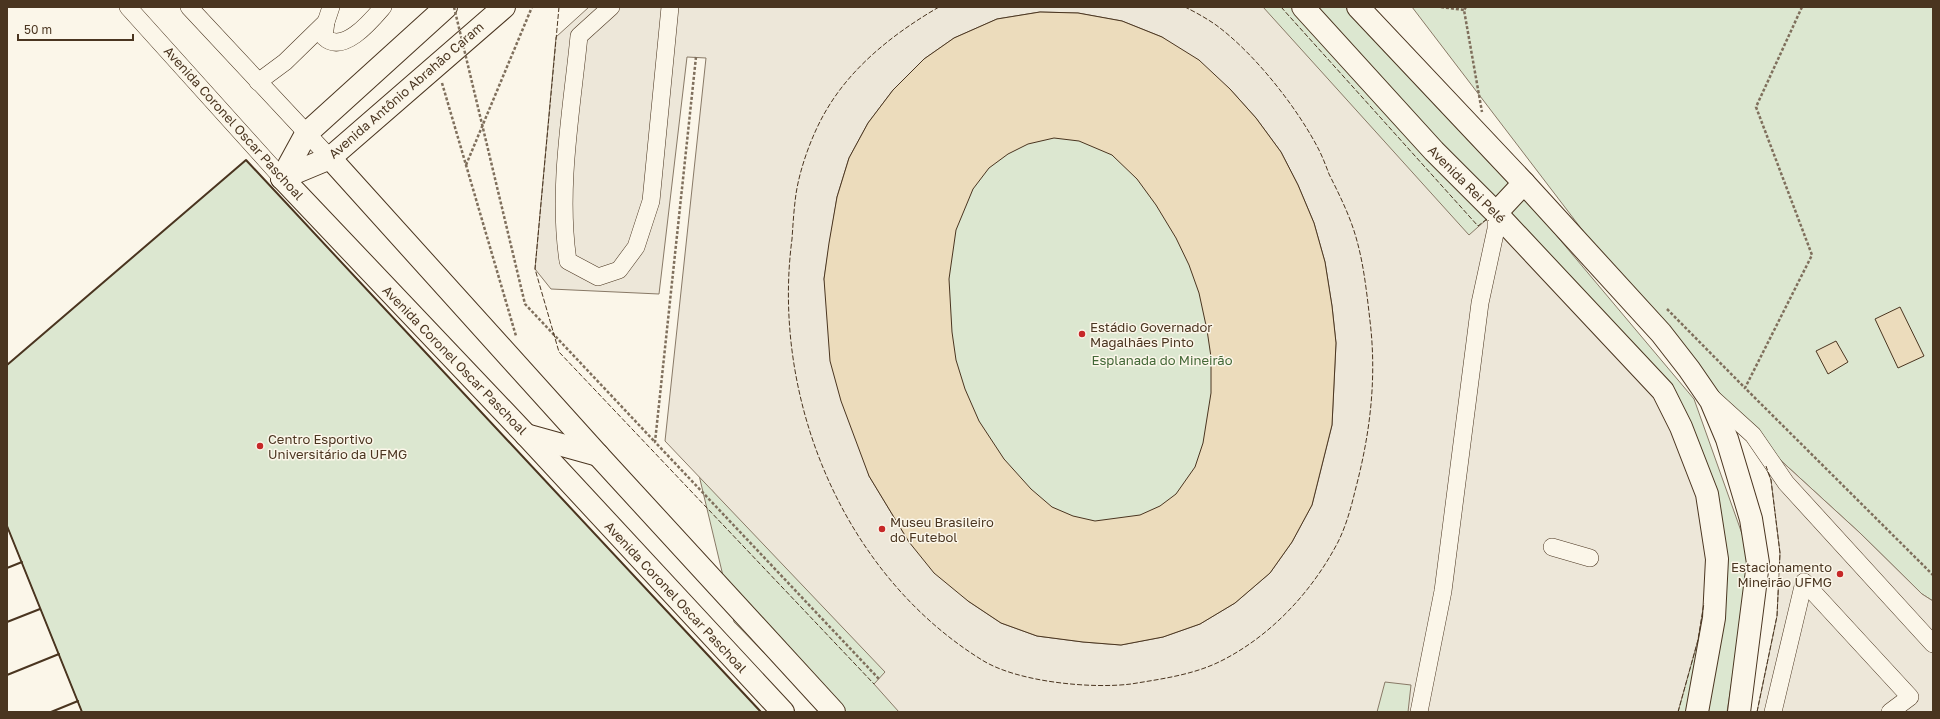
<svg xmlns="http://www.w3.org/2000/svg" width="1940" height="719" font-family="'Golos Text',sans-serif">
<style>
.green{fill:#dce7d0;stroke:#887966}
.parking{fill:#ede7d9;stroke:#887966;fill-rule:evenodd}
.building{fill:#ecdcbc;stroke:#4a3520;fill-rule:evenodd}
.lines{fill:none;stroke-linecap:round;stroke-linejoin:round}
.minor-casing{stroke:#4a3520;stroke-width:18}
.major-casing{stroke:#4a3520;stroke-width:24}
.path{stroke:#7f6f5c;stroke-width:2.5;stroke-dasharray:3 2;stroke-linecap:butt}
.minor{stroke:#fbf6e9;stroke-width:17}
.major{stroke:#fbf6e9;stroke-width:22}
.path-bridge{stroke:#7f6f5c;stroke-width:2.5;stroke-dasharray:3 2;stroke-linecap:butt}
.fence{stroke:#4a3520;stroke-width:1;stroke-dasharray:5 2;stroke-linecap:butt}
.wall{stroke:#4a3520;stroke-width:2}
.poi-dot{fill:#c62828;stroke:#fbf6e9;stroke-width:1.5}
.labels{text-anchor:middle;stroke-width:3;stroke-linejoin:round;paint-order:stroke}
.street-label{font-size:13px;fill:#4a3520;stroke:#fbf6e9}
.poi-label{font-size:13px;fill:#4a3520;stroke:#fbf6e9;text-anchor:start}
.park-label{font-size:13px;fill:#436837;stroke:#fbf6e9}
</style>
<rect width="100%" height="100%" fill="#fbf6e9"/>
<!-- green -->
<g class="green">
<polygon points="729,7 1351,7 1503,172 1694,399 1751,559 1727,712 822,712 734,622 688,429"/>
<polygon points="1412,7 1933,7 1933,601 1922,594 1860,533 1753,435 1661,333"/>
<polygon points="246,160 761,712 82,712 7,526 7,365"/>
</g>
<!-- parking -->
<g class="parking">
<path d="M589 7H1263L1469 235 1487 219 1622 360 1667 413 1691 459 1709 542 1705 598 1698 640 1678 712H1408L1411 685 1385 682 1377 712H899L874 684 885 672 665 441 706 58 687 57 659 294 551 289 535 269 556 37ZM1040 12 1078 13 1122 21 1162 37 1230 89 1256 118 1281 152 1298 185 1314 223 1325 262 1332 306 1336 343 1332 425 1312 505 1292 542 1270 573 1235 603 1200 624 1163 637 1121 645 1083 642 1037 636 1001 623 968 601 909 542 869 476 824 279 837 197 849 158 868 123 893 90 924 59 954 38 997 19Z"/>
<polygon points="1753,435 1860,533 1922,594 1933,601 1933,712 1757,712 1777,616 1780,553 1771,480"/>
</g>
<!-- building -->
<g class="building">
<path d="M1040 12 1078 13 1122 21 1162 37 1199 60 1230 89 1256 118 1281 152 1298 185 1314 223 1325 262 1332 306 1336 343 1332 425 1312 505 1292 542 1270 573 1235 603 1200 624 1163 637 1121 645 1083 642 1037 636 1001 623 968 601 934 573 909 542 869 476 841 401 830 361 824 279 829 243 837 197 849 158 868 123 893 90 924 59 954 38 997 19ZM1054 138 1079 141 1112 155 1137 179 1156 205 1176 238 1189 265 1199 293 1207 330 1211 357V393L1203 443 1195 467 1176 494 1160 506 1140 515 1095 521 1073 516 1052 507 1031 489 1004 459 979 421 965 389 956 360 952 332 949 279 956 230 973 189 989 168 1008 154 1028 144Z"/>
<polygon points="1900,307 1924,356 1898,368 1875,319"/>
<polygon points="1836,341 1848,362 1828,374 1816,351"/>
</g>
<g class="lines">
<!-- minor casing -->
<g class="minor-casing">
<g id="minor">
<polyline points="128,7 282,178"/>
<polyline points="189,7 330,158"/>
<path d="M331 7 326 22 324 37C343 55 371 21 383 7"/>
<path d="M611 7 579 36C572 108 557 188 568 261L598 277 619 270 636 247 651 201 670 7"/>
<polyline points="258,82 285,62 326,22"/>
<polyline points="1710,396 1753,435 1786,483 1933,644"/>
<polyline points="1552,547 1590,558"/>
<polyline points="1804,582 1910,697 1890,712"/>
<polyline points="1419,712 1443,591 1480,303 1496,229 1496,213"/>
<polyline points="1773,712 1804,582"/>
</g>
</g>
<!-- major casing -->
<g class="major-casing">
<g id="major">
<polyline points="1303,7 1434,151 1496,213 1663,391 1681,427 1707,494 1717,559 1714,618 1697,712"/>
<polyline points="1358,7 1524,183 1661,333 1689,369 1711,401 1727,439 1751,519 1758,563 1739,712"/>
<polyline points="330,158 598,455 834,712"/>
<polyline points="282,178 526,435 783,712"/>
<polyline points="282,178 330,158 504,7"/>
<polyline points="282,178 306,134 446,7"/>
<polyline points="1496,213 1524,183"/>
<polyline points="526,435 598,455"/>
</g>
</g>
<!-- path -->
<g class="path">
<polyline points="1441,7 1464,10"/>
<polyline points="1466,7 1464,10 1482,112"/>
<polyline points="1802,7 1756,107 1812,255 1745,388 1933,575"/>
<polyline points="696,57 655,442 879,679"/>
<polyline points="442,83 516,336"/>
<polyline points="466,165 532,7"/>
<polyline points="1667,309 1745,388"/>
</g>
<!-- minor -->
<use href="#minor" class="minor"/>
<!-- major -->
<use href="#major" class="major"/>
<!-- path-bridge -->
<polyline class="path-bridge" points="454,7 525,304 655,442"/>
<!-- fence -->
<g class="fence">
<polyline points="559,7 535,269 559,352 874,684"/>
<path d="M939 7C896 32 853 65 827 109 813 132 800 167 796 194 794 208 793 224 792 239 771 398 843 574 982 660 1017 682 1091 689 1131 684 1161 679 1192 675 1219 662 1270 637 1312 592 1338 542 1346 526 1351 508 1355 491 1370 435 1377 379 1370 321 1367 295 1364 266 1357 241 1351 218 1340 196 1329 174 1326 166 1323 158 1319 150 1297 107 1254 53 1216 25 1206 18 1195 12 1185 7"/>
<polyline points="1281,7 1478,226 1487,219 1489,221"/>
<polyline points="1678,712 1698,640 1704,603"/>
<polyline points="1757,712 1777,616 1780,553 1771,480 1766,466"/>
</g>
<!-- wall -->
<g class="wall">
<polyline points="7,365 246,160 761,712"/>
<polyline points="7,526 82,712"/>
<polyline points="7,568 22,562"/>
<polyline points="7,622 40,609"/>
<polyline points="7,675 59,654"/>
<polyline points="51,712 78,701"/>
</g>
</g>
<!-- markers -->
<g class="poi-dot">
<circle cx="1082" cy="334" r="4"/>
<circle cx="260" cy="446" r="4"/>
<circle cx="882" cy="529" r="4"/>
<circle cx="1840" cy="574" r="4"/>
</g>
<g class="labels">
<!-- street labels -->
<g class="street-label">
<text transform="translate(406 90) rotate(-41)" y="5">Avenida Antônio Abrahão Caram</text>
<text transform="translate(234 123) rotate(48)" y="5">Avenida Coronel Oscar Paschoal</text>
<text transform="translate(1467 184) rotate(45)" y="5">Avenida Rei Pelé</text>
<text transform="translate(455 360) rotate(46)" y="5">Avenida Coronel Oscar Paschoal</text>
<text transform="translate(676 597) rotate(47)" y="5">Avenida Coronel Oscar Paschoal</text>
</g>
<!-- poi labels -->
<g class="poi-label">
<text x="1090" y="332">Estádio Governador<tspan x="1090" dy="15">Magalhães Pinto</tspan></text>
<text x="268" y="444">Centro Esportivo<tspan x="268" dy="15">Universitário da UFMG</tspan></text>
<text x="890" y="527">Museu Brasileiro<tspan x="890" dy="15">do Futebol</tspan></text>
<text x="1832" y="572" text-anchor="end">Estacionamento<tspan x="1832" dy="15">Mineirão UFMG</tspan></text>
</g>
<!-- park labels -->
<g class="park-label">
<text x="1162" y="365">Esplanada do Mineirão</text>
</g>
</g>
<!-- border -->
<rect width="1940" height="719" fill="none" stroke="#4a3520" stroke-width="16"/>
<!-- scale -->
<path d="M18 34v6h115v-6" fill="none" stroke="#4a3520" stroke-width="2"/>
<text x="24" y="34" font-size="12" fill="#4a3520" stroke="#fbf6e9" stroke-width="3" paint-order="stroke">50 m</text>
</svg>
